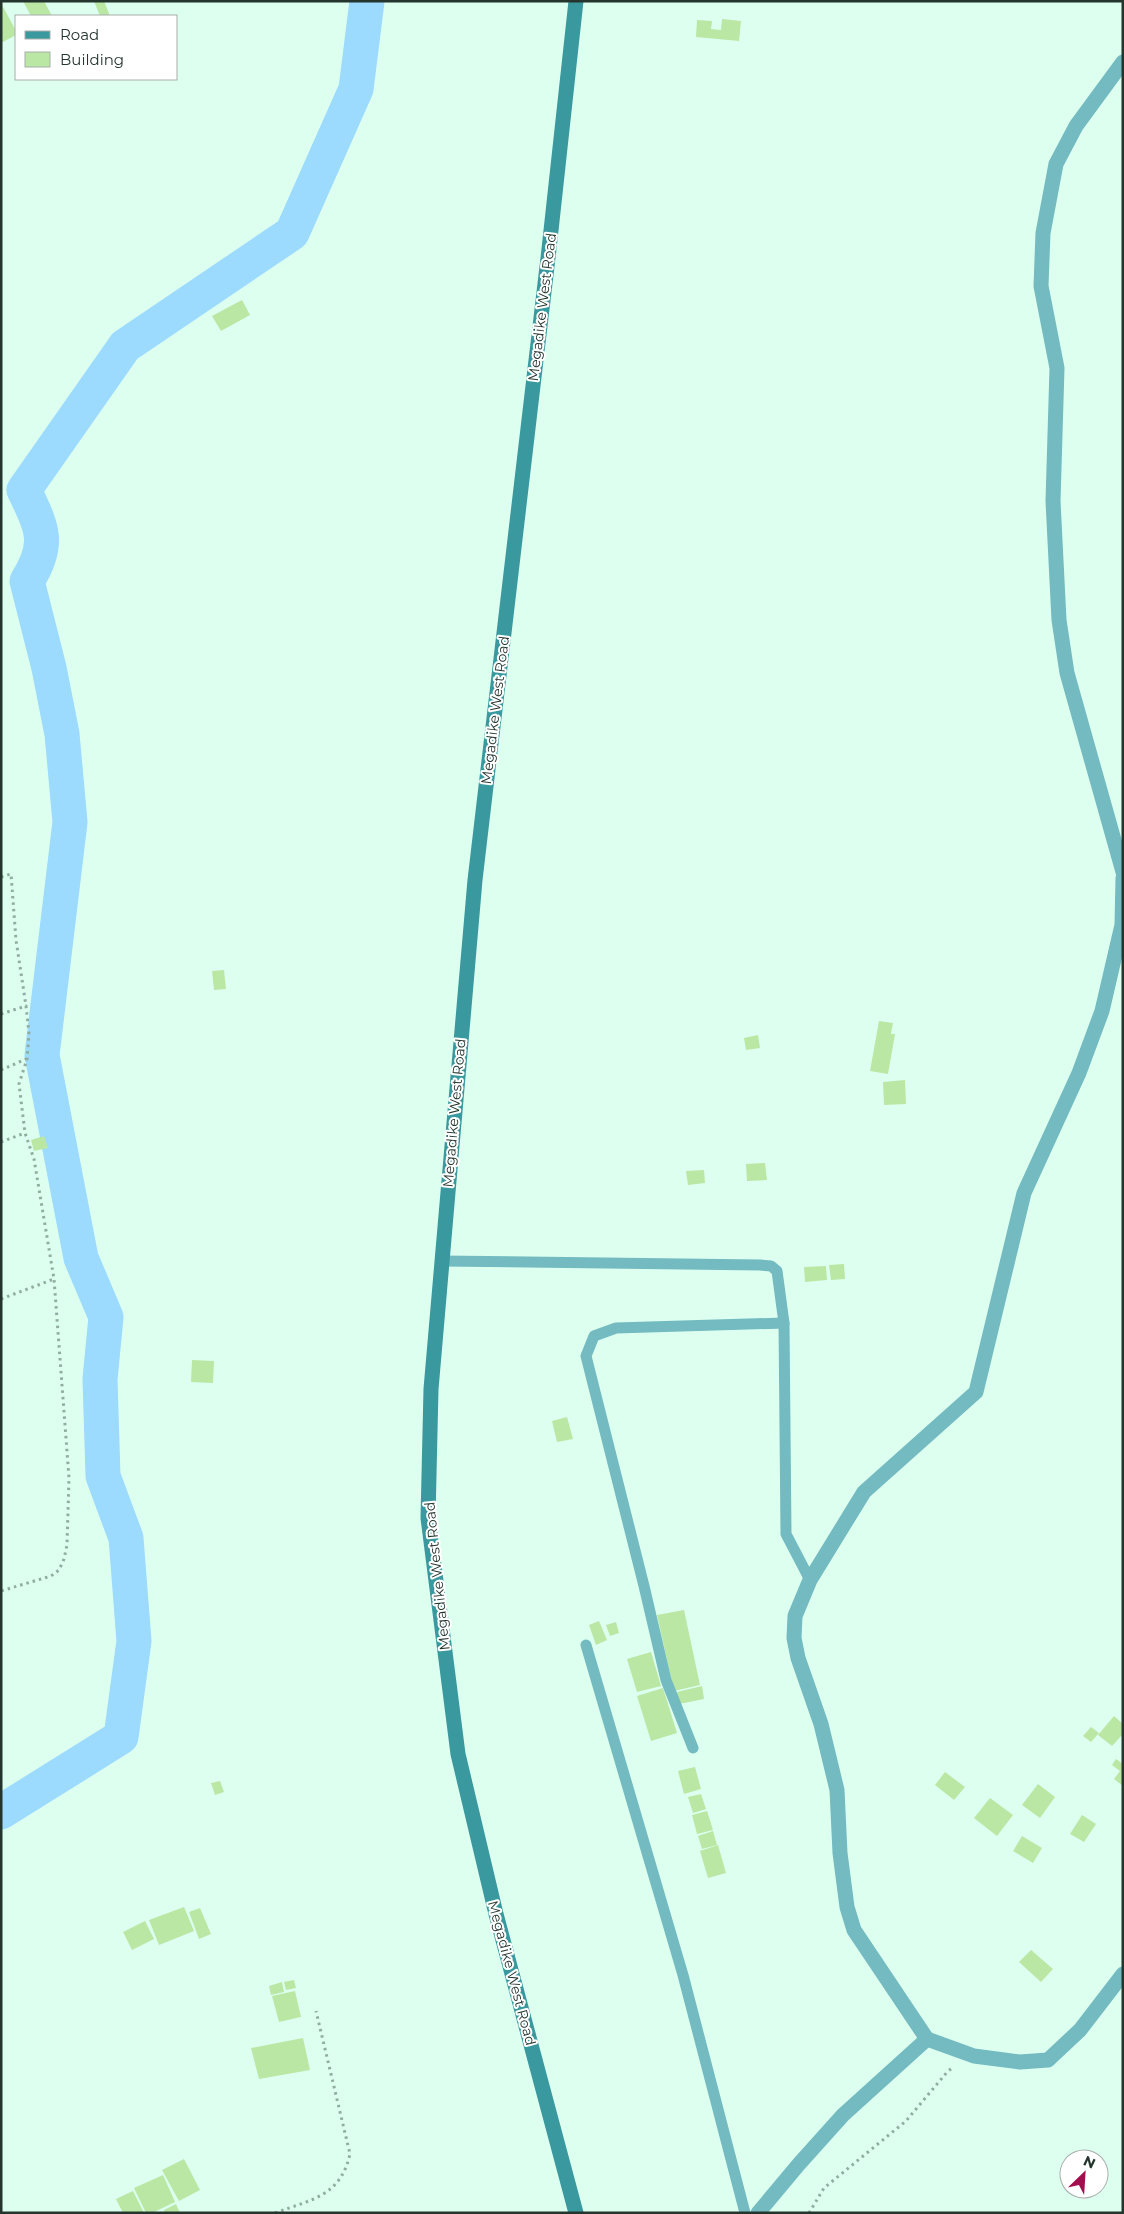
<svg xmlns="http://www.w3.org/2000/svg" width="1124" height="2214" font-family="Montserrat,sans-serif">
<style>
.lines{fill:none;stroke-linecap:round;stroke-linejoin:round}
.river{stroke:#9cdafe;stroke-width:35}
.building{fill:#bae7a3}
.path{stroke:#91aca0;stroke-width:3;stroke-dasharray:2.5 4;stroke-linecap:butt}
.lane{stroke:#73bbc0;stroke-width:11}
.street{stroke:#73bbc0;stroke-width:15}
.secondary{stroke:#3a999f;stroke-width:15}
.labels{text-anchor:middle;stroke-width:4;stroke-linejoin:round;paint-order:stroke}
.street-label{font-size:14px;fill:#24352e;stroke:#fff}
</style>
<rect width="100%" height="100%" fill="#ddfff0"/>
<g class="lines">
<!-- river -->
<path class="river" d="M1 1812 121 1737 134 1641 126 1538 103 1476 100 1379 106 1317 81 1258 42 1055 70 822 62 734 49 668 27 581C51 543 42 528 24 490L125 346 292 233 356 89 367 1"/>
</g>
<!-- building -->
<g class="building">
<polygon points="23,1 44,1 52,16 31,16"/>
<polygon points="94,1 104,1 110,16 100,16"/>
<polygon points="1,3 16,31 16,35 1,43"/>
<polygon points="722,19 741,21 739,41 696,37 697,20 712,21 711,29 721,30"/>
<polygon points="242,300 250,315 221,331 212,316"/>
<polygon points="224,970 226,989 214,990 212,971"/>
<polygon points="879,1021 893,1023 891,1034 895,1034 888,1074 870,1071"/>
<polygon points="758,1035 760,1048 746,1050 744,1038"/>
<polygon points="905,1080 906,1104 884,1105 883,1082"/>
<polygon points="44,1136 48,1148 34,1151 31,1140"/>
<polygon points="765,1163 767,1180 747,1181 746,1164"/>
<polygon points="704,1170 705,1183 688,1185 686,1171"/>
<polygon points="844,1264 845,1279 831,1280 829,1265"/>
<polygon points="826,1266 827,1280 805,1282 804,1267"/>
<polygon points="192,1360 214,1361 213,1383 191,1382"/>
<polygon points="567,1417 573,1439 557,1442 552,1421"/>
<polygon points="684,1610 700,1685 674,1691 657,1615"/>
<polygon points="599,1621 607,1640 596,1645 589,1625"/>
<polygon points="616,1622 619,1633 610,1636 606,1625"/>
<polygon points="651,1652 661,1686 637,1692 627,1659"/>
<polygon points="702,1686 704,1699 679,1704 677,1692"/>
<polygon points="663,1688 677,1733 651,1741 637,1696"/>
<polygon points="1114,1716 1123,1724 1123,1734 1112,1746 1098,1735"/>
<polygon points="1091,1727 1099,1733 1091,1742 1083,1736"/>
<polygon points="1116,1759 1123,1764 1123,1786 1114,1779 1120,1771 1112,1765"/>
<polygon points="695,1767 701,1789 684,1794 678,1771"/>
<polygon points="945,1772 965,1787 954,1800 935,1785"/>
<polygon points="220,1781 224,1792 215,1795 211,1783"/>
<polygon points="1038,1784 1055,1797 1040,1818 1022,1805"/>
<polygon points="701,1794 706,1809 693,1813 688,1797"/>
<polygon points="990,1798 1013,1815 997,1836 974,1818"/>
<polygon points="707,1811 713,1830 697,1834 692,1815"/>
<polygon points="1082,1815 1096,1824 1084,1842 1070,1834"/>
<polygon points="713,1831 717,1845 702,1849 698,1836"/>
<polygon points="1022,1836 1042,1848 1033,1863 1013,1851"/>
<polygon points="718,1845 726,1873 708,1878 700,1851"/>
<polygon points="184,1907 194,1931 159,1945 149,1920"/>
<polygon points="200,1908 211,1934 199,1939 189,1912"/>
<polygon points="145,1921 154,1939 132,1950 123,1932"/>
<polygon points="1031,1950 1053,1969 1041,1982 1019,1962"/>
<polygon points="294,1980 296,1988 286,1990 284,1982"/>
<polygon points="282,1982 284,1992 271,1995 269,1986"/>
<polygon points="295,1991 301,2017 279,2022 272,1996"/>
<polygon points="303,2038 310,2070 259,2079 251,2048"/>
<polygon points="184,2159 200,2190 179,2201 162,2170"/>
<polygon points="163,2175 175,2202 152,2213 146,2213 134,2188"/>
<polygon points="133,2191 144,2213 123,2213 116,2199"/>
<polygon points="176,2204 180,2213 165,2213 164,2210"/>
</g>
<g class="lines">
<!-- path -->
<g class="path">
<polyline points="1,877 11,874 16,940 26,1006"/>
<polyline points="1,1014 26,1006 29,1034 27,1059 19,1084 25,1133 34,1159 54,1279 69,1478 67,1545 64,1559 59,1570 51,1576 1,1591"/>
<polyline points="1,1070 26,1059"/>
<polyline points="1,1142 25,1133"/>
<polyline points="1,1299 54,1279"/>
<path d="M275 2213C312 2199 340 2197 350 2154L316 2011"/>
<polyline points="809,2213 824,2188 906,2121 948,2071 954,2067"/>
</g>
<!-- lane -->
<g class="lane">
<polyline points="441,1261 760,1265 771,1266 777,1271 784,1323 786,1534 810,1580"/>
<polyline points="586,1645 683,1975 745,2213"/>
<polyline points="693,1748 666,1680 644,1586 586,1356 594,1336 616,1328 784,1323"/>
</g>
<!-- street -->
<g class="street">
<polyline points="1123,62 1076,126 1056,164 1043,233 1041,286 1057,368 1053,501 1059,620 1067,673 1123,872"/>
<polyline points="927,2039 854,1930 847,1907 840,1853 837,1790 821,1724 798,1658 794,1638 795,1616 810,1580 864,1492 976,1392 1024,1193 1079,1073 1102,1011 1122,925 1123,878"/>
<polyline points="758,2213 799,2164 843,2115 927,2039 974,2056 1020,2062 1048,2060 1080,2030 1123,1974"/>
</g>
<!-- secondary -->
<polyline class="secondary" points="576,2213 496,1914 458,1754 428,1518 431,1389 475,880 548,258 576,1"/>
</g>
<g class="labels">
<!-- street labels -->
<g class="street-label">
<text transform="translate(542 307) rotate(-83)" y="5">Megadike West Road</text>
<text transform="translate(495 710) rotate(-83)" y="5">Megadike West Road</text>
<text transform="translate(454 1113) rotate(-85)" y="5">Megadike West Road</text>
<text transform="translate(437 1576) rotate(-96)" y="5">Megadike West Road</text>
<text transform="translate(512 1973) rotate(75)" y="5">Megadike West Road</text>
</g>
</g>
<!-- border -->
<rect width="1124" height="2214" fill="none" stroke="#24352e" stroke-width="5"/>
<!-- legend -->
<rect x="15" y="15" width="162" height="65" fill="#ffffff" stroke="#a7aeab"/>
<rect x="25" y="31" width="25" height="8" fill="#3a999f" stroke="#a7aeab"/>
<text x="60" y="40" font-size="15" fill="#24352e">Road</text>
<rect x="25" y="52" width="25" height="15" fill="#bae7a3" stroke="#a7aeab"/>
<text x="60" y="65" font-size="15" fill="#24352e">Building</text>
<!-- north arrow -->
<g transform="translate(1084 2174) rotate(25)"><circle r="24" fill="#ffffff" stroke="#a7aeab"/>
<path d="M0-4L9 19L0 12L-9 19Z" fill="#a30e4e"/>
<text y="-8" font-size="14" font-weight="bold" text-anchor="middle" fill="#24352e">N</text>
</g>
</svg>
